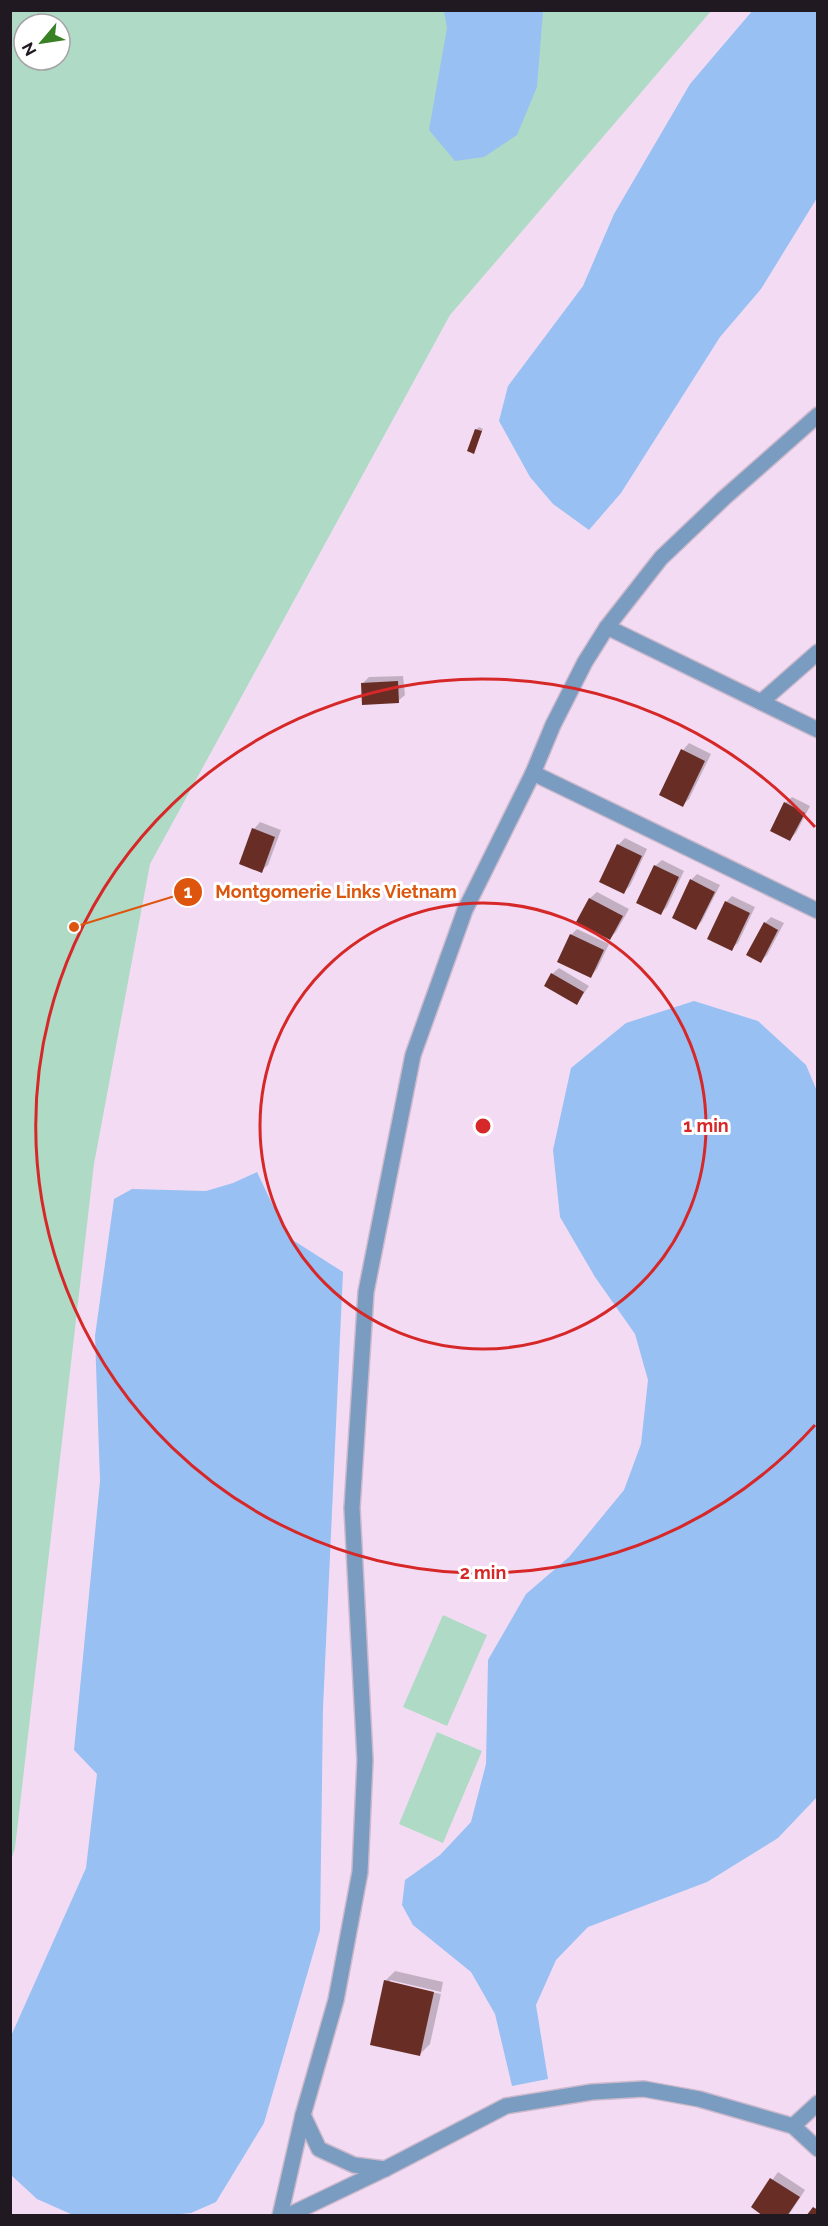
<svg xmlns="http://www.w3.org/2000/svg" width="828" height="2226" font-family="Raleway,sans-serif">
<style>
.green{fill:#afdac5;fill-rule:evenodd}
.water{fill:#98c0f3}
.shadow{fill:#0003}
.building{fill:#682e26}
.lines{fill:none;stroke-linecap:round;stroke-linejoin:round}
.minor-casing{stroke:#cdb9cd;stroke-width:18}
.minor{stroke:#7a9cc0;stroke-width:15}
.ring{fill:none;stroke:#d62828;stroke-width:3}
.centre{fill:#d62828;stroke:#fff;stroke-width:3}
.ring-label{font-size:18px;text-anchor:middle;font-weight:bold;fill:#d62828;stroke:#fff;stroke-width:6;stroke-linejoin:round;paint-order:stroke}
.leader{fill:none;stroke:#de560d;stroke-width:2}
.callout-dot{fill:#de560d;stroke:#fff;stroke-width:2}
.mark-label{font-size:18px;text-anchor:middle;font-weight:bold;fill:#fff}
.callout-label{font-size:18px;text-anchor:middle;font-weight:bold;fill:#de560d;stroke:#fff;stroke-width:6;stroke-linejoin:round;paint-order:stroke}
</style>
<rect width="100%" height="100%" fill="#f3dcf3"/>
<!-- green -->
<g class="green">
<path d="M11 11H711L450 315 150 864 94 1164 15 1848 11 1860ZM24 24H60V60H24Z"/>
<polygon points="443,1615 487,1635 447,1726 403,1707"/>
<polygon points="437,1732 482,1751 443,1843 399,1824"/>
</g>
<!-- water -->
<g class="water">
<polygon points="753,10 817,11 817,198 761,289 720,337 621,493 589,530 553,504 530,477 499,421 508,386 583,286 614,214 690,84"/>
<polygon points="444,11 543,11 537,87 517,135 484,157 455,161 429,130 447,28"/>
<polygon points="694,1001 758,1021 806,1065 817,1091 817,1797 778,1838 707,1882 588,1927 556,1960 536,2005 548,2079 512,2086 495,2014 471,1972 413,1925 402,1905 405,1880 440,1855 471,1822 486,1764 488,1660 526,1594 569,1557 624,1490 641,1444 648,1380 635,1334 595,1277 560,1217 553,1150 571,1068 626,1023"/>
<polygon points="257,1172 288,1237 343,1272 323,1708 320,1930 264,2123 216,2202 191,2213 162,2216 73,2215 37,2199 11,2175 11,2036 86,1868 97,1774 74,1750 100,1481 95,1336 114,1199 132,1189 206,1191 233,1183"/>
</g>
<!-- shadow -->
<g class="shadow">
<polygon points="479,427 483,429 473,452 476,430"/>
<polygon points="403,676 405,695 398,701 362,684 369,677"/>
<polygon points="689,743 711,754 689,799 683,805 683,750"/>
<polygon points="792,797 810,806 796,833 790,839 785,803"/>
<polygon points="260,822 281,830 268,865 261,871 241,863 254,829"/>
<polygon points="625,838 647,849 630,886 624,892 618,845"/>
<polygon points="662,860 684,871 667,907 660,914 655,866"/>
<polygon points="697,874 720,885 702,921 696,928 691,880"/>
<polygon points="597,892 629,909 616,932 610,938 578,922 590,898"/>
<polygon points="732,896 755,907 738,943 731,949 726,902"/>
<polygon points="771,917 784,923 767,955 761,961 765,923"/>
<polygon points="577,929 609,944 597,969 591,976 571,935"/>
<polygon points="559,968 589,986 577,1003 552,974"/>
<polygon points="395,1971 443,1982 441,1992 390,1980 390,1983 441,1994 430,2044 420,2054 385,1981"/>
<polygon points="778,2172 805,2190 788,2216 766,2216 753,2207"/>
</g>
<!-- building -->
<g class="building">
<polygon points="475,429 482,431 474,454 467,451"/>
<polygon points="398,681 399,703 362,705 361,683"/>
<polygon points="681,749 705,761 683,807 659,795"/>
<polygon points="784,802 805,813 790,841 770,831"/>
<polygon points="252,828 275,837 262,873 239,864"/>
<polygon points="617,844 642,856 624,894 599,882"/>
<polygon points="654,865 679,877 661,915 636,903"/>
<polygon points="690,879 715,892 696,930 672,918"/>
<polygon points="589,898 623,916 610,940 576,922"/>
<polygon points="725,901 750,913 732,951 707,939"/>
<polygon points="764,922 778,930 761,963 746,955"/>
<polygon points="570,934 604,950 591,978 557,962"/>
<polygon points="551,973 584,992 577,1005 544,986"/>
<polygon points="384,1980 434,1992 420,2056 370,2045"/>
<polygon points="770,2178 800,2197 787,2216 763,2216 751,2207"/>
<polygon points="813,2207 818,2210 818,2216 806,2216"/>
</g>
<g class="lines">
<!-- minor casing -->
<g class="minor-casing">
<g id="minor">
<polyline points="607,627 818,730"/>
<polyline points="761,702 818,652"/>
<polyline points="533,773 818,911"/>
<polyline points="303,2115 319,2149 354,2165 385,2169"/>
<polyline points="793,2126 818,2103"/>
<polyline points="280,2216 303,2115 336,2000 360,1872 365,1760 352,1508 366,1292 413,1055 465,910 533,773 553,725 585,662 607,627 661,558 724,498 818,415"/>
<polyline points="287,2216 385,2169 506,2106 592,2092 644,2089 699,2099 793,2126 818,2149"/>
</g>
</g>
<!-- minor -->
<use href="#minor" class="minor"/>
</g>
<!-- distance rings -->
<g class="ring">
<circle cx="483" cy="1126" r="223"/>
<path d="M815 1425A447 447 0 1 1 815 827"/>
</g>
<circle cx="483" cy="1126" r="9" class="centre"/>
<g class="ring-label">
<text x="706" y="1132">1 min</text>
<text x="483" y="1579">2 min</text>
</g>
<!-- callouts -->
<path class="leader" d="M74 927L188 892"/>
<g class="callout-dot">
<circle cx="74" cy="927" r="6"/>
<circle cx="188" cy="892" r="15"/>
</g>
<g class="mark-label">
<text x="188" y="898">1</text>
</g>
<g class="callout-label">
<text x="336" y="898">Montgomerie Links Vietnam</text>
</g>
<!-- border -->
<rect width="828" height="2226" fill="none" stroke="#211922" stroke-width="24"/>
<!-- north arrow -->
<g transform="translate(42 42) rotate(241)"><circle r="28" fill="#ffffff" stroke="#a6a3a7" stroke-width="1.5"/>
<path d="M0-4.5L10 22L0 15L-10 22Z" fill="#3a8024"/>
<text y="-9" font-size="16" font-weight="bold" text-anchor="middle" fill="#211922">N</text>
</g>
</svg>
